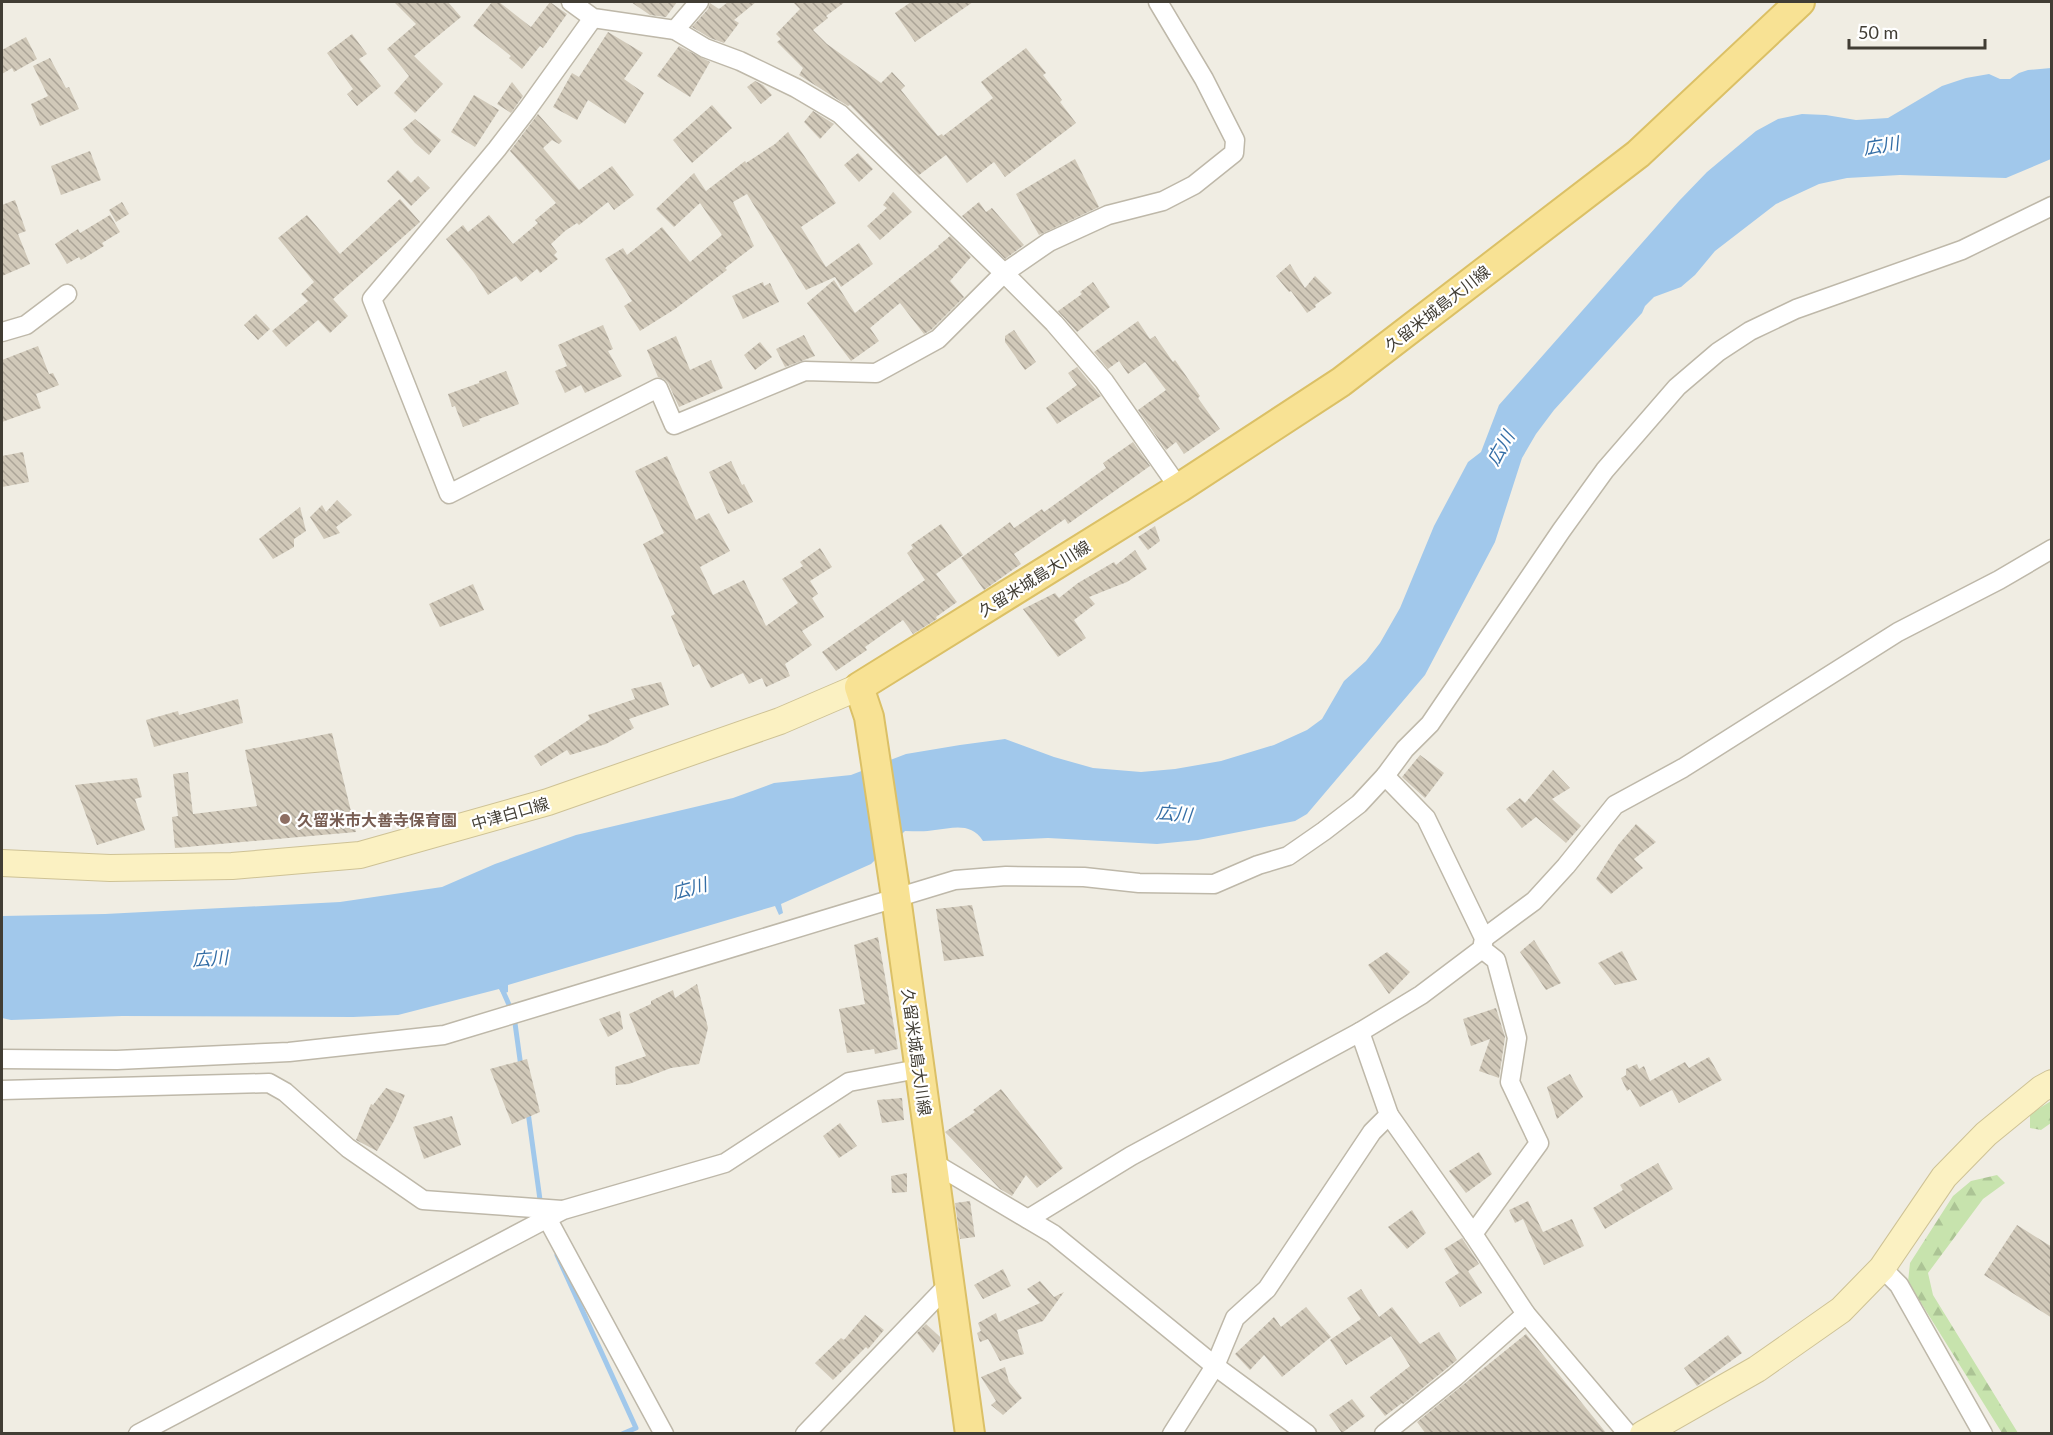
<svg xmlns="http://www.w3.org/2000/svg" width="2053" height="1435" font-family="Lato,'Noto Sans JP',sans-serif">
<style>
.forest{fill:url(#forest-firs)}
.water{fill:#a1c8eb}
.lines{fill:none;stroke-linecap:round;stroke-linejoin:round}
.stream{stroke:#a1c8eb;stroke-width:5}
.building{fill:url(#building-back-hatch)}
.street-casing{stroke:#beb8a9;stroke-width:21}
.secondary-casing{stroke:#cec295;stroke-width:28}
.primary-casing{stroke:#dbc066;stroke-width:32}
.street{stroke:#fff;stroke-width:18}
.secondary{stroke:#fbf1c2;stroke-width:26}
.primary{stroke:#f8e294;stroke-width:28}
.education-dot{fill:#8d6e63;stroke:#fff;stroke-width:2}
.labels{text-anchor:middle;dominant-baseline:central;stroke-width:4.5;stroke-linejoin:round;paint-order:stroke}
.street-label{font-size:16px;fill:#413d34;stroke:#fff}
.education-label{font-size:16px;font-weight:bold;fill:#785e54;stroke:#fff;text-anchor:start}
.water-label{font-size:18px;font-style:italic;fill:#346ea6;stroke:#fff}
</style>
<defs>
<pattern id="forest-firs" width="22" height="20" patternUnits="userSpaceOnUse" patternTransform="scale(1.5)"><rect width="22" height="20" fill="#c7e3ad"/><path d="M5 1l3.5 6h-7zM16 11l3.5 6h-7z" fill="#acc495"/></pattern>
<pattern id="building-back-hatch" width="6" height="6" patternUnits="userSpaceOnUse" patternTransform="scale(1.5)"><rect width="6" height="6" fill="#d1c9b9"/><path d="M-1 5l2 2M0 0l6 6M5-1l2 2" fill="none" stroke="#aba497"/></pattern>
</defs>
<rect width="100%" height="100%" fill="#f0ede3"/>
<!-- forest -->
<g class="forest">
<path d="M2051 1101V1123L2041 1130 2030 1128V1114Z"/>
<path d="M1997 1175 2005 1183 1983 1199 1928 1273 1933 1295 2018 1433H2002L1908 1282 1910 1263 1953 1196 1971 1181Z"/>
</g>
<!-- water -->
<path class="water" d="M2051 68V159L2006 178 1900 175 1847 178 1819 184 1776 204 1715 251 1695 275 1681 287 1654 297 1645 306 1642 313 1554 410 1536 434 1522 458 1495 542 1425 675 1307 814 1295 821 1198 840 1157 844 1048 838 983 841C971 822 953 828 935 830 925 832 915 831 905 831L871 864 781 904 783 913 779 915 775 906 508 985V992L502 994 499 989 398 1015 353 1017 122 1016 11 1020 2 1018V916L105 914 340 902 442 887 495 864 576 835 733 798 774 783 851 775 906 754 960 745 1005 739 1054 757 1093 768 1141 772 1175 769 1221 761 1274 745 1307 730 1322 719 1344 681 1366 661 1380 643 1400 608 1434 526 1468 462 1481 452 1499 405 1679 201 1707 172 1756 131 1778 119 1802 114 1826 115 1856 120 1888 118 1942 86 1966 78 1989 74 2000 79H2010L2019 73 2028 70Z"/>
<g class="lines">
<!-- stream -->
<g class="stream">
<path d="M502 989 514 1016 521 1067"/>
<path d="M528 1112 541 1207"/>
<path d="M557 1255 636 1428 622 1434"/>
</g>
</g>
<!-- building -->
<g class="building">
<path d="M394 2H448L461 17 414 56 443 84 415 113 394 93 409 76 387 49 416 24Z"/>
<path d="M492 2H499L531 27 550 2 567 14 543 48 540 46 522 69 509 58 511 56 473 26Z"/>
<path d="M631 2H677L666 17 650 15Z"/>
<path d="M728 2H756L734 20 739 23 724 43 710 38 692 27 708 9 710 3 719 9Z"/>
<path d="M793 2H845L826 16 828 18 813 30 827 44 881 83 892 72 905 86 901 90 938 136 942 134 943 136 993 98 981 82 1026 48 1046 73 1043 75 1062 100 1060 102 1076 123 1005 177 994 162 967 183 946 155 919 175 850 105 848 106 799 75 803 68 777 42 781 39 776 34 800 9Z"/>
<path d="M911 2H973L915 42 895 13Z"/>
<path d="M608 32 643 53 624 79 644 93 625 124 588 100 577 120 553 107 572 73 579 77Z"/>
<path d="M352 34 367 54 359 59 381 86 357 106 347 94 353 89 327 53Z"/>
<path d="M26 37 37 59 14 72 12 68 2 74V50Z"/>
<path d="M679 46 710 62 690 97 657 76Z"/>
<path d="M50 58 66 88 69 87 79 109 40 126 31 104 48 96 33 66Z"/>
<path d="M755 81 763 85 772 95 761 104 747 87Z"/>
<path d="M512 82 523 96 511 113 497 104Z"/>
<path d="M474 95 499 110 475 147 451 132Z"/>
<path d="M712 105 732 128 692 163 673 140Z"/>
<path d="M813 111 834 124 820 139 804 122Z"/>
<path d="M538 114 562 141 559 144 552 140 543 148 579 190 612 166 634 195 614 210 608 202 579 225 577 223 565 231 551 244 557 252 554 255 558 259 540 273 537 269 521 282 516 276 488 295 474 273 446 239 463 225 468 232 489 215 513 244 538 223 535 220 556 203 510 151Z"/>
<path d="M415 119 441 140 429 155 415 143 403 129Z"/>
<path d="M788 132 836 203 801 227 826 267 859 243 873 264 841 287 835 277 806 290 747 194 733 202 754 246 725 268 727 270 675 309 640 331 624 306 632 301 605 259 623 248 627 255 662 227 690 262 722 235 700 203 674 227 656 209 694 173 706 191 745 161 746 163 775 144Z"/>
<path d="M90 151 101 180 61 195 51 166Z"/>
<path d="M858 153 873 169 859 182 844 165Z"/>
<path d="M1075 159 1099 207 1039 235 1016 194Z"/>
<path d="M398 170 411 183 418 176 430 188 411 206 387 181Z"/>
<path d="M893 192 912 212 880 240 867 226 887 208 883 205Z"/>
<path d="M400 199 420 222 333 299 348 316 330 333 318 320 286 347 272 331 308 301 301 294 314 282 278 238 307 215 340 254Z"/>
<path d="M15 200 26 231 18 234 30 264 2 276V205Z"/>
<path d="M122 202 129 214 116 222 109 210Z"/>
<path d="M979 202 986 212 992 208 1024 245 1005 259 962 216Z"/>
<path d="M110 215 120 232 102 243 104 246 81 260 79 257 67 264 55 244 78 229 80 233Z"/>
<path d="M950 236 971 257 950 281 964 297 931 330 924 334 900 303 870 328 879 341 851 361 807 303 834 280 855 313 939 247 938 246Z"/>
<path d="M1290 264 1305 288 1315 276 1332 293 1315 305 1316 307 1307 313 1291 291 1289 292 1276 276Z"/>
<path d="M763 282 764 286 770 283 779 302 743 319 732 296Z"/>
<path d="M1093 282 1110 307 1077 332 1058 311 1082 294 1080 292Z"/>
<path d="M256 314 270 329 258 340 244 325Z"/>
<path d="M1138 321 1150 339 1155 336 1173 362 1175 360 1200 396 1198 398 1220 429 1184 454 1176 442 1166 450 1138 410 1166 390 1145 362 1128 374 1119 361 1108 369 1094 352Z"/>
<path d="M603 325 613 349 608 351 622 376 585 393 581 385 565 393 555 371 567 366 558 345Z"/>
<path d="M1014 330 1036 362 1025 370 1005 342V336Z"/>
<path d="M804 335 815 356 785 367 776 349Z"/>
<path d="M676 336 690 370 711 360 723 388 679 407 668 383 664 379 658 377 647 350Z"/>
<path d="M760 342 772 357 755 370 744 355Z"/>
<path d="M38 346 49 374 53 373 59 385 36 394 41 408 2 422V360Z"/>
<path d="M1077 367 1101 396 1057 424 1046 408 1077 385 1068 373Z"/>
<path d="M506 371 519 404 479 419 480 421 463 427 455 406 452 407 448 394 479 383V381Z"/>
<path d="M1133 442 1150 466 1068 524 1065 519 1014 554 1021 564 984 590 961 558 1010 522 1014 528 1042 509 1044 512 1106 468 1103 463Z"/>
<path d="M23 452 29 482 2 487V456Z"/>
<path d="M667 456 696 520 709 513 730 551 700 567 713 595 744 580 766 626 798 603 782 579 803 566 800 562 820 548 832 567 810 581 818 594 812 598 824 617 802 631 812 645 785 664 790 676 766 687 762 678 749 684 743 673 711 688 699 664 693 667 671 616 675 614 643 544 664 533 635 471Z"/>
<path d="M731 461 742 485 744 484 753 502 728 514 709 472Z"/>
<path d="M337 500 352 515 336 527 340 533 324 539 310 517 322 505 326 512Z"/>
<path d="M300 507 306 531 294 539V547L273 559 259 539Z"/>
<path d="M941 524 963 555 936 574 957 602 936 617 937 619 913 634 903 620 865 647 867 650 836 671 822 652 925 580 907 553 913 548 911 545Z"/>
<path d="M1155 526 1160 541 1148 550 1138 537Z"/>
<path d="M1135 550 1147 569 1127 582 1089 597 1095 604 1074 620 1086 638 1058 657 1023 609 1055 593 1059 598 1078 583 1114 562 1116 565Z"/>
<path d="M473 584 484 610 440 627 429 604Z"/>
<path d="M661 682 669 705 629 719 634 728 606 744 570 755 567 750 541 766 534 756 590 719 588 715 635 699 631 689Z"/>
<path d="M238 699 243 723 154 747 146 720 178 711 179 715Z"/>
<path d="M332 733 356 832 175 848 172 817 178 816 173 774 188 772 193 814 257 806 245 750Z"/>
<path d="M1420 755 1444 773 1425 798 1402 777Z"/>
<path d="M1553 770 1570 788 1552 799 1581 826 1566 843 1536 817 1522 828 1506 809 1520 798 1525 803Z"/>
<path d="M137 778 142 797 135 799 145 830 97 845 75 785Z"/>
<path d="M1636 824 1656 842 1634 859 1643 868 1611 894 1596 879 1618 845Z"/>
<path d="M972 905 984 956 944 961 936 909Z"/>
<path d="M878 937 898 1049 875 1054 874 1049 847 1053 839 1009 865 1004 854 945Z"/>
<path d="M1534 940 1561 983 1546 990 1520 952Z"/>
<path d="M1622 951 1637 980 1615 985 1598 963Z"/>
<path d="M1387 952 1410 972 1389 994 1368 965Z"/>
<path d="M697 984 708 1028 699 1064 671 1068 629 1084 616 1085 615 1067 646 1056 629 1014 651 1004V1001L673 990 675 998Z"/>
<path d="M1496 1008 1505 1037 1499 1078 1479 1071 1490 1039 1471 1046 1463 1019Z"/>
<path d="M620 1011 623 1029 608 1037 599 1019Z"/>
<path d="M1709 1057 1722 1080 1679 1103 1672 1090 1640 1107 1630 1089 1627 1091 1621 1078 1626 1075V1069L1637 1064 1639 1069 1644 1066 1650 1081 1685 1062 1689 1068Z"/>
<path d="M527 1059 540 1112 512 1124 490 1069Z"/>
<path d="M1570 1074 1583 1097 1557 1119 1547 1087Z"/>
<path d="M386 1088 405 1095 394 1121 377 1151 356 1140 371 1104 373 1105Z"/>
<path d="M1001 1089 1063 1168 1037 1188 1026 1175 1012 1196 1000 1189 945 1132 975 1112 973 1110Z"/>
<path d="M902 1098 904 1120 882 1123 877 1100Z"/>
<path d="M452 1116 461 1145 424 1159 413 1127Z"/>
<path d="M840 1123 857 1146 839 1158 823 1136Z"/>
<path d="M1479 1152 1492 1174 1466 1193 1449 1171Z"/>
<path d="M1658 1163 1673 1189 1605 1229 1593 1208 1623 1190 1620 1185Z"/>
<path d="M907 1173V1192L892 1193 891 1176Z"/>
<path d="M970 1201 975 1237 960 1239 955 1203Z"/>
<path d="M1528 1201 1543 1232 1572 1219 1584 1246 1544 1265 1523 1219 1515 1223 1509 1210Z"/>
<path d="M1412 1210 1426 1233 1407 1249 1388 1227Z"/>
<path d="M2017 1225 2052 1247V1318L1984 1275Z"/>
<path d="M1462 1238 1479 1264 1468 1271 1482 1293 1460 1307 1445 1282 1459 1273 1444 1249Z"/>
<path d="M1003 1269 1011 1286 983 1299 974 1285Z"/>
<path d="M1040 1281 1054 1297 1064 1292 1043 1321 1017 1330 1024 1354 1000 1361 988 1339 980 1342 977 1333 981 1331 978 1323 996 1313 999 1322 1040 1303 1027 1289Z"/>
<path d="M1361 1289 1379 1317 1392 1307 1420 1344 1439 1332 1457 1360 1403 1404 1402 1403 1385 1416 1370 1397 1410 1366 1391 1336 1346 1365 1330 1340 1361 1319 1347 1298Z"/>
<path d="M1306 1307 1331 1337 1282 1377 1264 1355 1250 1370 1235 1354 1274 1317 1281 1327Z"/>
<path d="M865 1315 884 1330 868 1349 866 1347 833 1380 815 1363 841 1338 844 1340Z"/>
<path d="M926 1324 940 1337 941 1341 933 1353 917 1333Z"/>
<path d="M1526 1334 1607 1434H1426L1417 1422Z"/>
<path d="M1728 1335 1742 1353 1697 1386 1684 1368Z"/>
<path d="M1005 1367 1009 1382 1022 1398 1003 1415 991 1405 996 1401 981 1377Z"/>
<path d="M1352 1399 1365 1416 1342 1433 1329 1415Z"/>
</g>
<g class="lines">
<!-- street casing -->
<g class="street-casing">
<g id="street">
<path d="M571 2 593 18 675 30 705 48 740 61 796 88 840 114 1004 273 1054 323 1104 381 1179 488"/>
<path d="M593 18 527 110 497 149 372 299 449 494 658 388 674 425 805 371 876 373 938 339 1004 273 1049 242 1108 215 1163 201 1194 185 1234 153 1235 140 1204 79 1158 2"/>
<path d="M675 30 699 2"/>
<path d="M2 332 26 325 67 294"/>
<path d="M1484 938 1534 901 1566 866 1615 805 1683 768 1898 632 1999 580 2052 549"/>
<path d="M2 1059 117 1060 289 1052 444 1035 955 880 1006 876 1084 877 1139 883 1214 884 1258 865 1288 856 1324 831 1359 804 1385 776 1405 749 1430 724 1561 531 1605 470 1677 387 1718 352 1750 331 1796 309 1962 250 2052 206"/>
<path d="M2 1090 269 1083 285 1092 348 1148 423 1200 562 1210"/>
<path d="M1389 1115 1473 1234 1526 1314 1628 1434"/>
<path d="M932 1162 1053 1234 1215 1366 1307 1434"/>
<path d="M547 1218 664 1434"/>
<path d="M1028 1219 1131 1156 1360 1032"/>
<path d="M1473 1234 1539 1143 1510 1082 1517 1038 1496 960 1482 949"/>
<path d="M1882 1268 1899 1285 1983 1434"/>
<path d="M138 1434 563 1210 725 1163 849 1082 918 1069"/>
<path d="M805 1434 949 1284"/>
<path d="M1172 1434 1215 1366 1235 1318 1267 1289 1372 1132 1389 1115 1360 1032 1421 995 1482 949 1484 938 1426 818 1385 776"/>
<path d="M1384 1434 1455 1377 1526 1314"/>
</g>
</g>
<!-- secondary casing -->
<g class="secondary-casing">
<g id="secondary">
<path d="M2 863 110 868 232 866 360 855 548 802 780 721 859 687"/>
<path d="M1643 1434 1757 1369 1841 1310 1882 1268 1944 1177 1986 1134 2041 1089 2052 1083"/>
</g>
</g>
<!-- primary casing -->
<g class="primary-casing">
<path id="primary" d="M970 1434 895 890 869 717 859 687 1179 488 1341 382 1638 154 1800 2"/>
</g>
<!-- street -->
<use href="#street" class="street"/>
<!-- secondary -->
<use href="#secondary" class="secondary"/>
<!-- primary -->
<use href="#primary" class="primary"/>
</g>
<!-- markers -->
<circle class="education-dot" cx="285" cy="819" r="6"/>
<g class="labels">
<!-- street labels -->
<g class="street-label">
<text transform="translate(1437 308) rotate(-38)">久留米城島大川線</text>
<text transform="translate(1034 578) rotate(-32)">久留米城島大川線</text>
<text transform="translate(510 813) rotate(-16)">中津白口線</text>
<text transform="translate(917 1052) rotate(82)">久留米城島大川線</text>
</g>
<!-- education labels -->
<g class="education-label">
<text x="297" y="819">久留米市大善寺保育園</text>
</g>
<!-- water labels -->
<g class="water-label">
<text transform="translate(1881 145) rotate(-9)">広川</text>
<text transform="translate(1500 448) rotate(-60)">広川</text>
<text transform="translate(1174 813) rotate(5)">広川</text>
<text transform="translate(689 888) rotate(-15)">広川</text>
<text transform="translate(210 958) rotate(-4)">広川</text>
</g>
</g>
<!-- border -->
<rect width="2053" height="1435" fill="none" stroke="#413d34" stroke-width="6"/>
<!-- scale -->
<path d="M1849 39v9h136v-9" fill="none" stroke="#413d34" stroke-width="3"/>
<text x="1858" y="39" font-size="18" fill="#413d34" stroke="#ffffff" stroke-width="4.5" paint-order="stroke">50 m</text>
</svg>
